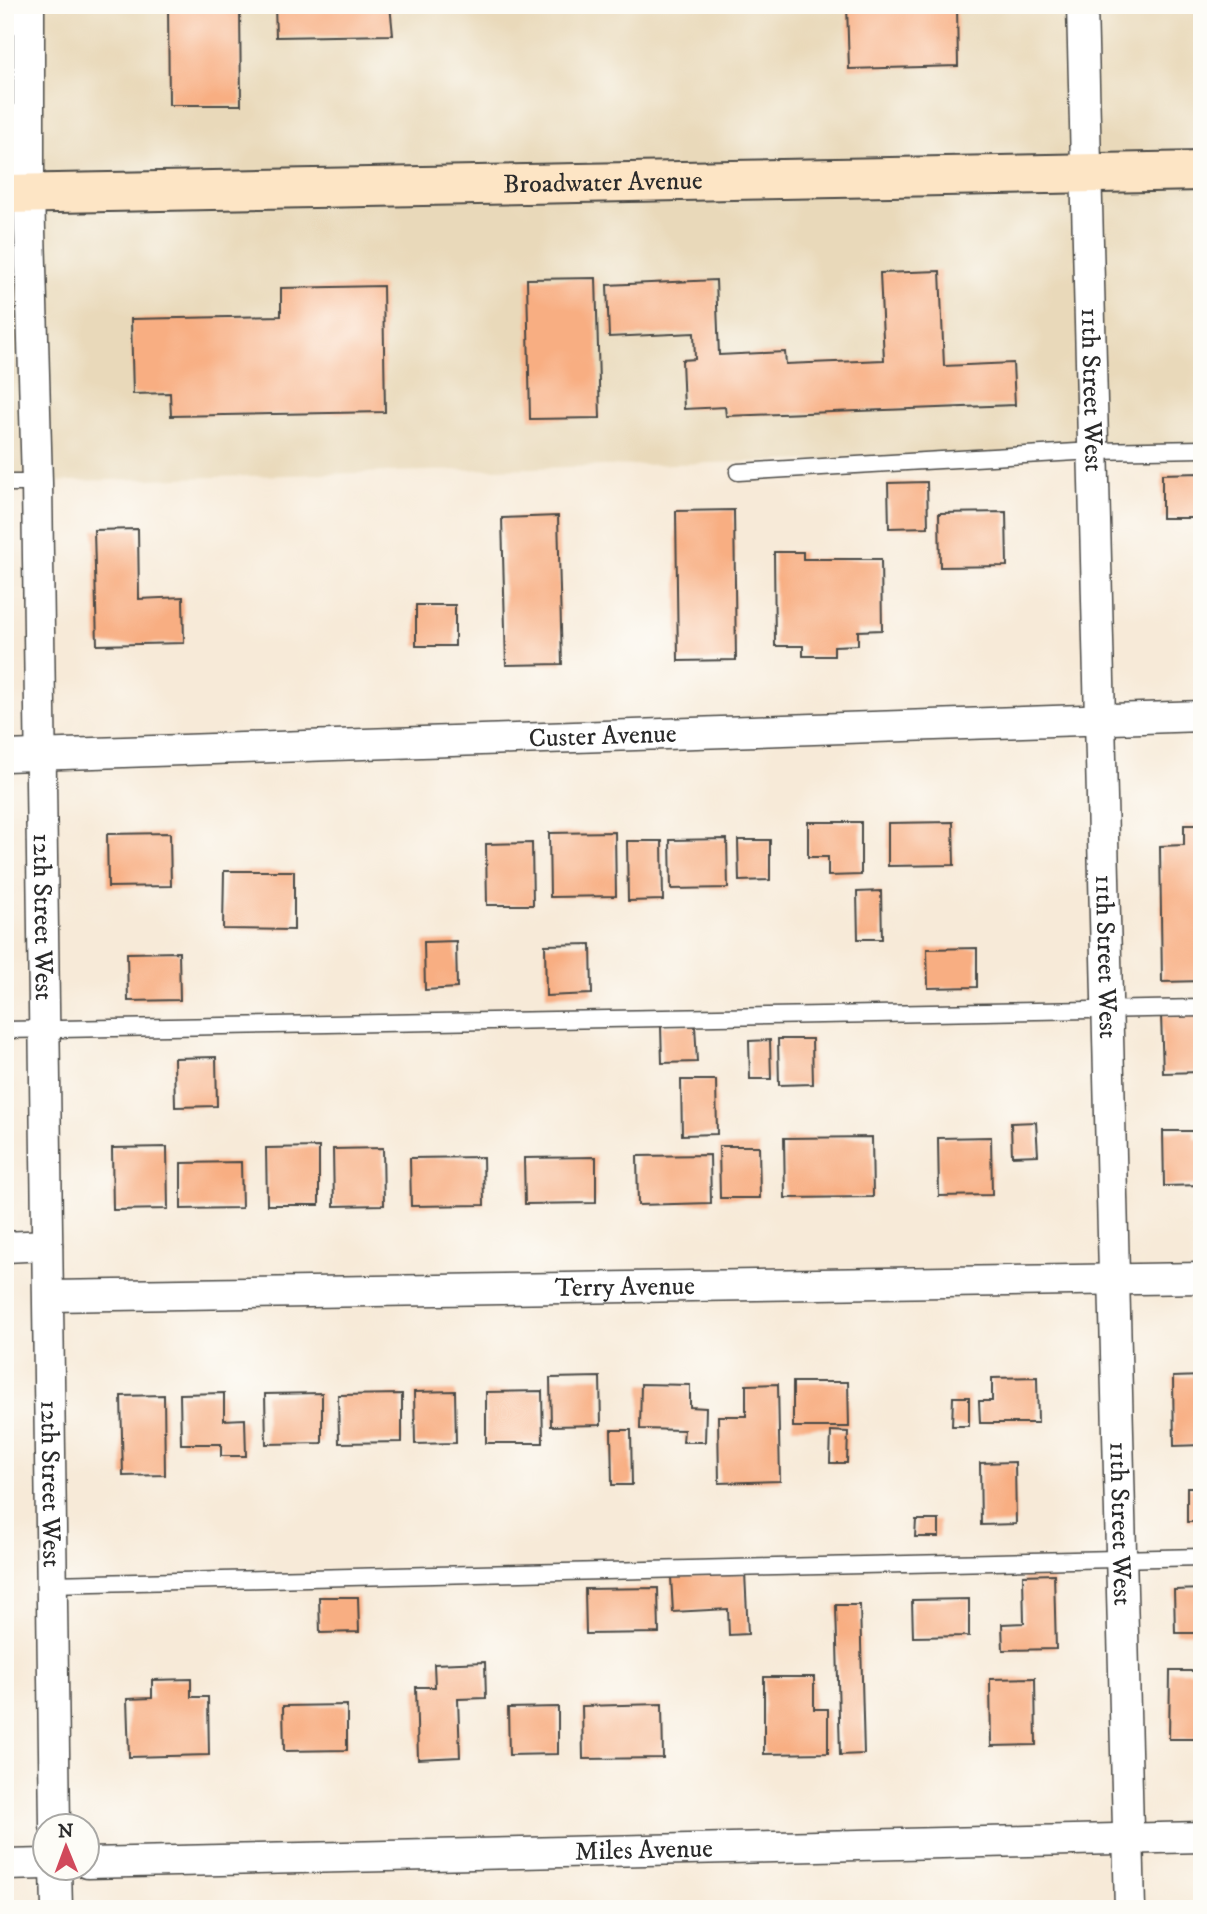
<svg xmlns="http://www.w3.org/2000/svg" width="1207" height="1914" font-family="'IM FELL DW Pica',serif">
<style>
.built{fill:#e9d9ba}
.building{fill:#f8ae82}
.lines{fill:none;stroke-linecap:round;stroke-linejoin:round}
.lane-casing{stroke:#4a4845;stroke-width:19}
.street-casing{stroke:#4a4845;stroke-width:33}
.secondary-casing{stroke:#4a4845;stroke-width:42}
.lane{stroke:#fff;stroke-width:16}
.street{stroke:#fff;stroke-width:30}
.secondary{stroke:#fde5c5;stroke-width:38}
.labels{text-anchor:middle;dominant-baseline:central;stroke-width:5;stroke-linejoin:round;paint-order:stroke}
.street-label{font-size:26px;fill:#2b2b2b;stroke:#fdfcf7}
</style>
<rect width="100%" height="100%" fill="#fdfcf7"/>
<filter id="ink" filterUnits="userSpaceOnUse"><feTurbulence type="fractalNoise" baseFrequency=".0143" numOctaves="2"/><feDisplacementMap in="SourceGraphic" scale="14" xChannelSelector="R" yChannelSelector="G"/><feConvolveMatrix kernelMatrix="1 2 1 2 8 2 1 2 1" color-interpolation-filters="sRGB"/></filter>
<filter id="wash" filterUnits="userSpaceOnUse"><feTurbulence type="fractalNoise" baseFrequency=".00686" numOctaves="4" result="noise"/><feDisplacementMap in="SourceGraphic" scale="28" xChannelSelector="R" yChannelSelector="G"/><feGaussianBlur stdDeviation="1.57" result="paint"/><feColorMatrix in="noise" values="0 0 0 0 0 0 0 0 0 0 0 0 0 0 0 0 0 1.4 0 .05"/><feComposite in="paint" operator="in"/></filter>
<g filter="url(#wash)">
<rect width="100%" height="100%" fill="#f7ead8"/>
<!-- built -->
<path class="built" d="M39 5H1202V449L5 483V194H29Z"/>
<g id="blocks">
<!-- building -->
<g class="building">
<path d="M168 5H240L241 105H169Z"/>
<path d="M275 5H390L393 35 276 37Z"/>
<path d="M847 5H957L958 66 849 69Z"/>
<path d="M940 271 944 366 1013 363 1015 405 726 416 725 407 684 409 682 360 695 359 694 333 609 337 607 285 716 280 719 355 785 352 786 364 884 360 880 273Z"/>
<path d="M596 278 600 418 530 419 527 279Z"/>
<path d="M383 286 385 412 171 416 170 393 133 394 131 319 281 316V288Z"/>
<path d="M1200 473 1201 518H1162V474Z"/>
<path d="M927 482 928 527 889 528 888 483Z"/>
<path d="M734 510 736 660 678 661 676 511Z"/>
<path d="M1006 512 1007 566 940 567 939 513Z"/>
<path d="M558 516 562 664 506 665 502 518Z"/>
<path d="M138 529 139 599 183 597 184 643 97 645 94 530Z"/>
<path d="M774 552H803V559H881L882 630 858 631V645L834 646V656H803V646H775Z"/>
<rect x="416" y="605" width="39" height="41"/>
<path d="M808 822H861V875L828 876V857H808Z"/>
<path d="M953 822 954 865 888 866V823Z"/>
<path d="M1184 825H1202V981L1162 982 1160 846 1184 845Z"/>
<path d="M615 832 616 896 550 897 549 833Z"/>
<path d="M170 833 171 886 108 887 107 834Z"/>
<path d="M727 839 728 888 671 889 670 840Z"/>
<path d="M738 840H770V880L739 881Z"/>
<path d="M627 841H662L663 900 628 901Z"/>
<path d="M532 843 533 905H487L486 844Z"/>
<path d="M224 871H294V930L223 929Z"/>
<path d="M881 891 882 939H858L857 892Z"/>
<path d="M456 941 457 988 425 990 424 942Z"/>
<path d="M591 944 592 994 546 996 545 945Z"/>
<path d="M977 948V987L928 988 927 949Z"/>
<path d="M179 952 180 1000 128 1001 127 953Z"/>
<path d="M1199 1014 1201 1072 1163 1073 1161 1015Z"/>
<path d="M695 1025 697 1062 662 1063 661 1026Z"/>
<path d="M778 1039H812L813 1084 779 1085Z"/>
<path d="M770 1040 771 1079H750L749 1041Z"/>
<path d="M216 1057 217 1106 175 1107 174 1058Z"/>
<path d="M681 1080H716L717 1134 682 1135Z"/>
<path d="M1036 1122 1038 1155 1012 1156 1011 1123Z"/>
<path d="M1163 1131H1194V1139H1202V1185L1164 1186Z"/>
<path d="M872 1137 873 1197 785 1198 784 1138Z"/>
<path d="M991 1137 992 1195 939 1196 938 1138Z"/>
<path d="M719 1146H759L760 1198H720Z"/>
<path d="M167 1147 168 1209 113 1210 112 1148Z"/>
<path d="M319 1147V1205H267L266 1148Z"/>
<path d="M383 1148 384 1205 334 1206 333 1149Z"/>
<path d="M710 1155 711 1203 638 1205 637 1156Z"/>
<path d="M483 1157 484 1205 411 1206 410 1158Z"/>
<path d="M596 1157V1203L525 1204 524 1158Z"/>
<path d="M241 1162 242 1208 181 1209V1163Z"/>
<path d="M1202 1376V1445L1174 1446 1173 1377Z"/>
<path d="M600 1377 601 1425 551 1426 550 1378Z"/>
<path d="M1037 1377 1038 1423H980L979 1401H992V1378Z"/>
<path d="M793 1382H848L849 1427H793Z"/>
<path d="M641 1384 690 1385V1407L706 1408 705 1442H683L684 1430 640 1429Z"/>
<path d="M778 1384 780 1481 719 1483 718 1416H746V1385Z"/>
<path d="M455 1391 456 1443 415 1444 414 1392Z"/>
<path d="M542 1391 543 1443H486V1392Z"/>
<path d="M224 1393V1420L245 1419 246 1456H221V1444H181L180 1394Z"/>
<path d="M322 1393V1443L266 1444 265 1394Z"/>
<path d="M402 1394V1442L339 1443 338 1395Z"/>
<path d="M164 1395 165 1475 123 1476 121 1396Z"/>
<path d="M953 1397H969V1426H952Z"/>
<path d="M611 1430H631L632 1485H612Z"/>
<path d="M831 1431 848 1432 847 1463H830Z"/>
<path d="M1015 1462 1016 1524 981 1525 980 1463Z"/>
<rect x="1187" y="1487" width="15" height="35"/>
<path d="M916 1520H939V1537H915Z"/>
<path d="M745 1573 748 1634 729 1635 728 1609 673 1612 671 1577Z"/>
<path d="M1054 1574 1056 1649 1003 1650 1002 1624 1024 1623 1023 1575Z"/>
<path d="M658 1588 659 1633 586 1634 585 1589Z"/>
<path d="M1202 1589V1633H1175L1174 1590Z"/>
<path d="M319 1597H358L359 1632 320 1633Z"/>
<path d="M969 1599V1636L913 1637 912 1600Z"/>
<path d="M836 1605H860L864 1754 840 1755Z"/>
<path d="M485 1662 486 1698 458 1699 460 1757 418 1759 416 1687H435L434 1664Z"/>
<path d="M1170 1671H1202V1739H1169Z"/>
<path d="M764 1677H814V1709H828V1753L764 1754Z"/>
<path d="M1035 1678 1036 1745 991 1746 990 1679Z"/>
<path d="M191 1679V1697H208L209 1755 129 1757 127 1699 152 1698V1680Z"/>
<path d="M662 1704 663 1758 583 1759 582 1706Z"/>
<path d="M347 1705V1750L284 1751 283 1706Z"/>
<path d="M558 1707V1754L509 1755 508 1708Z"/>
</g>
</g>
</g>
<g filter="url(#ink)">
<use href="#blocks" fill-opacity="0" stroke="#4a4845" stroke-width="2"/>
<g class="lines">
<!-- lane casing -->
<g class="lane-casing">
<g id="lane">
<path d="M738 472 1094 451 1202 449"/>
<path d="M5 483H37"/>
<path d="M5 1030 1202 1008"/>
<path d="M51 1584 1202 1557"/>
</g>
</g>
<!-- street casing -->
<g class="street-casing">
<g id="street">
<path id="s1" d="M29 5V194L37 483 55 1826"/>
<path id="s2" d="M1082 5 1130 1909"/>
<path id="s3" d="M5 756 1202 716"/>
<path d="M5 1247 47 1245"/>
<path id="s4" d="M49 1296 1202 1278"/>
<path id="s5" d="M88 1863 1202 1837"/>
<path d="M5 1865 46 1864"/>
<path d="M56 1868 57 1909"/>
</g>
</g>
<!-- secondary casing -->
<g class="secondary-casing">
<g id="secondary">
<path id="s6" d="M5 194 1202 171"/>
</g>
</g>
<!-- lane -->
<use href="#lane" class="lane"/>
<!-- street -->
<use href="#street" class="street"/>
<!-- secondary -->
<use href="#secondary" class="secondary"/>
</g>
</g>
<g class="labels">
<!-- street labels -->
<g class="street-label">
<text stroke="none"><textPath href="#s6" startOffset="598">Broadwater Avenue</textPath></text>
<text stroke="none"><textPath href="#s2" startOffset="385">11th Street West</textPath></text>
<text stroke="none"><textPath href="#s3" startOffset="598">Custer Avenue</textPath></text>
<text stroke="none"><textPath href="#s1" startOffset="912">12th Street West</textPath></text>
<text stroke="none"><textPath href="#s2" startOffset="952">11th Street West</textPath></text>
<text stroke="none"><textPath href="#s4" startOffset="576">Terry Avenue</textPath></text>
<text stroke="none"><textPath href="#s1" startOffset="1479">12th Street West</textPath></text>
<text stroke="none"><textPath href="#s2" startOffset="1519">11th Street West</textPath></text>
<text stroke="none"><textPath href="#s5" startOffset="556">Miles Avenue</textPath></text>
</g>
</g>
<!-- margin -->
<rect width="1207" height="1914" fill="none" stroke="#fdfcf7" stroke-width="28"/>
<!-- north arrow -->
<g transform="translate(66 1847) rotate(359)"><circle r="33" fill="#fdfcf7" stroke="#a9a8a5" stroke-width="2"/>
<path d="M0-5L12 26L0 18L-12 26Z" fill="#d1495b"/>
<text y="-10" font-size="19" font-weight="bold" text-anchor="middle" fill="#2b2b2b">N</text>
</g>
</svg>
